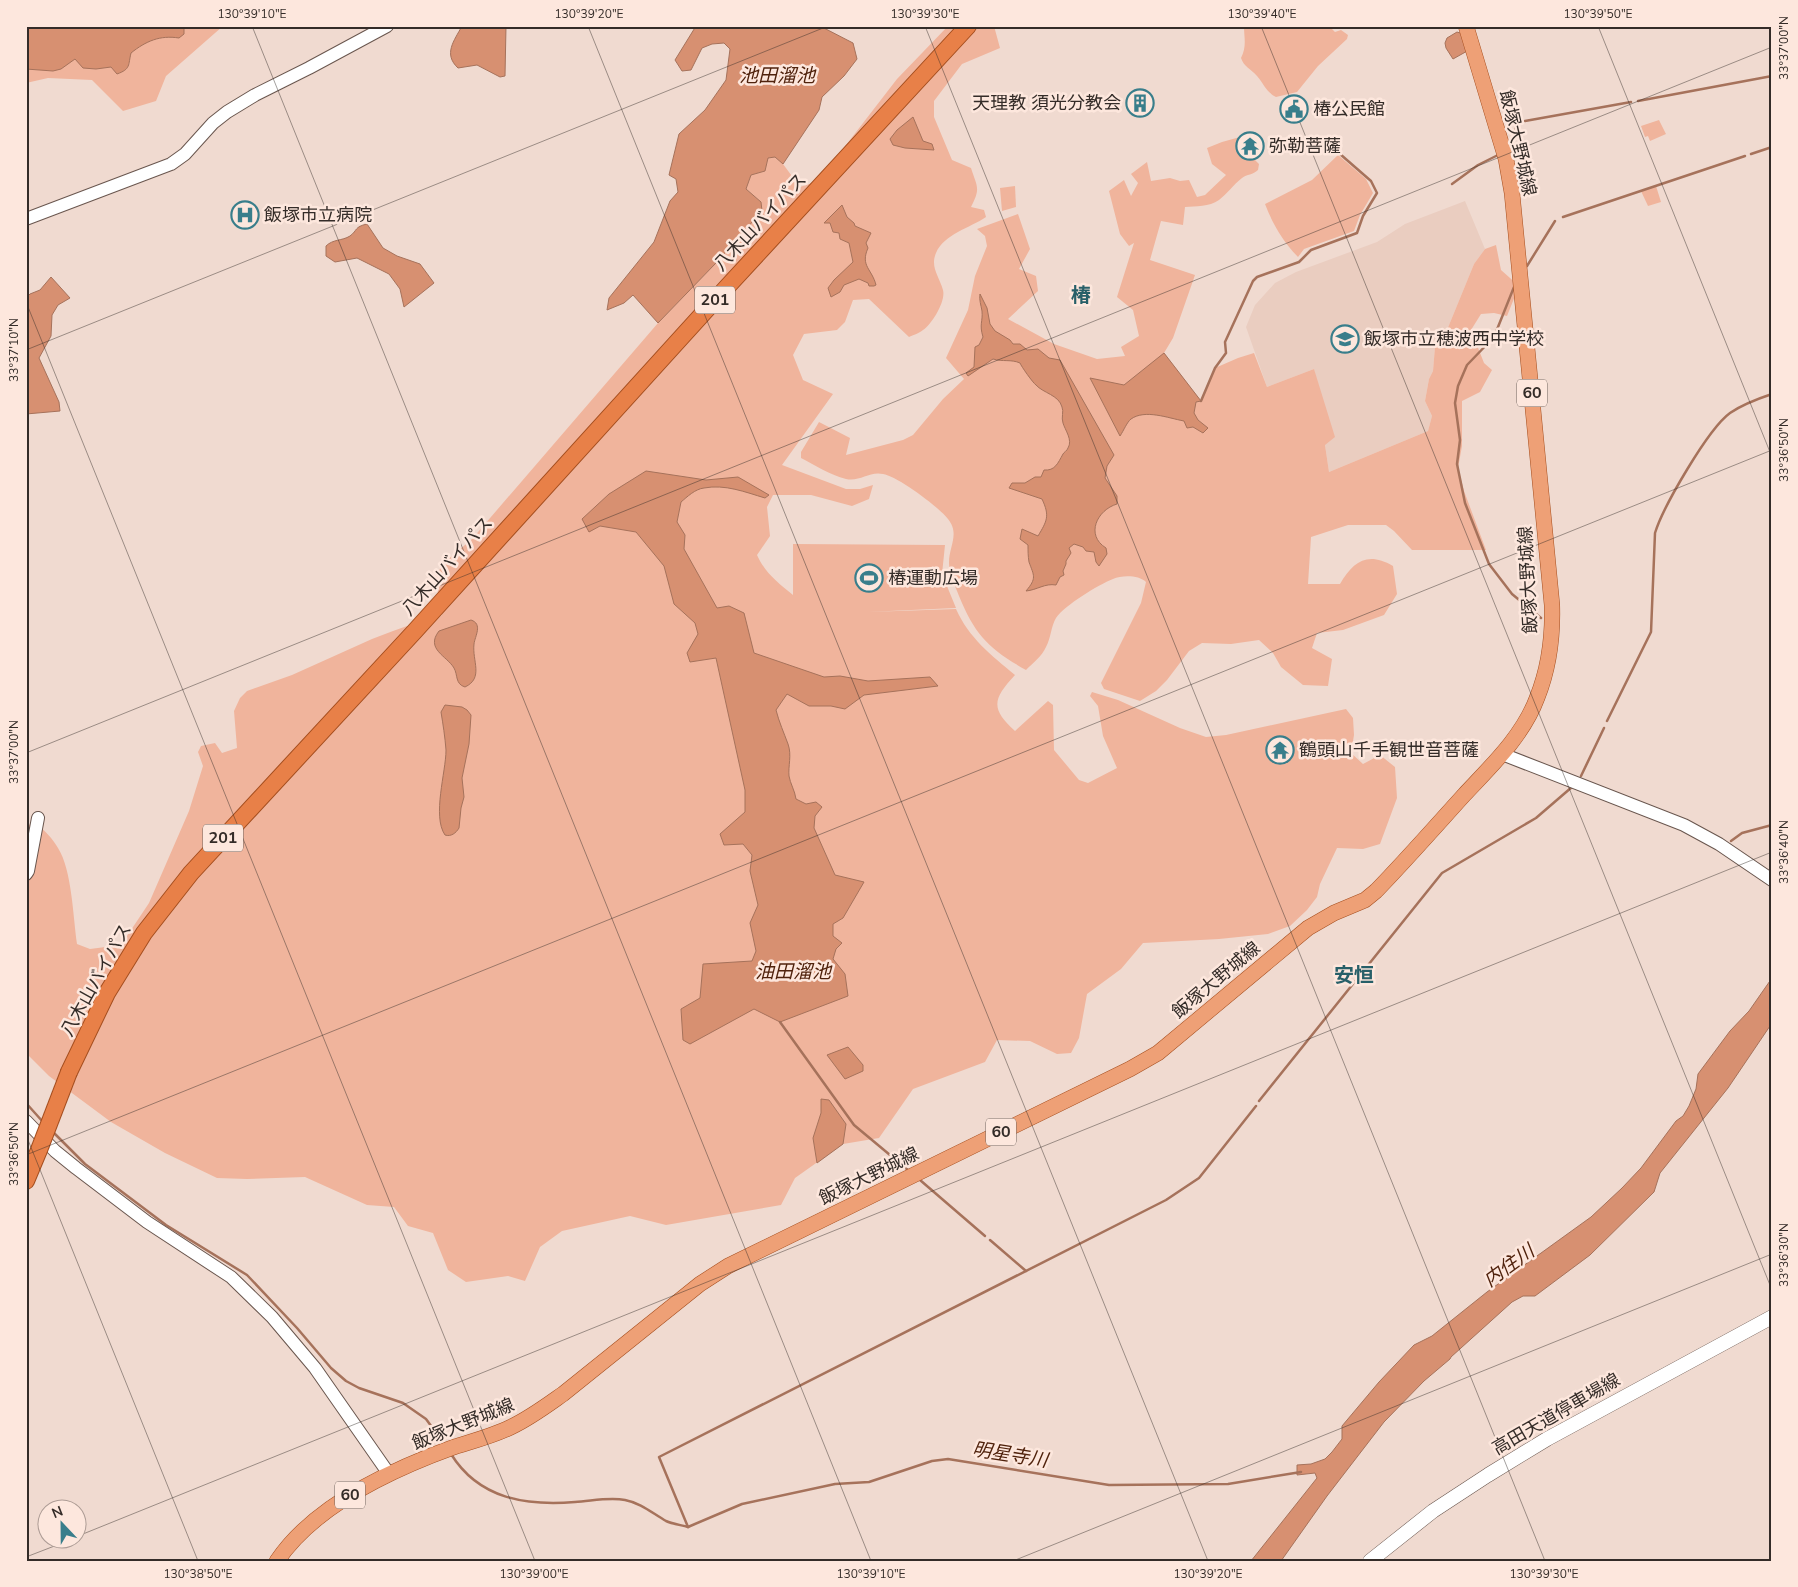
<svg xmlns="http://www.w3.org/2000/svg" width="1798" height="1587" font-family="'Nunito Sans','Noto Sans JP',sans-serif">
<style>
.built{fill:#eacdc0}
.green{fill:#f0b49c}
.water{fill:#d79071;stroke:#a6725b}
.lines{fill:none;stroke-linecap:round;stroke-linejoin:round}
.stream{stroke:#a6725b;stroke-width:2.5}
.tertiary-casing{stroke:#69564e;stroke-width:14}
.secondary-casing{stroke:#69564e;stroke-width:15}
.primary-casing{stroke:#a54e1f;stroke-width:16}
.trunk-casing{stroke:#a54e1f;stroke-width:18}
.tertiary{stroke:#fff;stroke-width:12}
.secondary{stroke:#fff;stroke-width:14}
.primary{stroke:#eea076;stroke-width:15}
.trunk{stroke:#e88048;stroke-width:16}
.trunk-bridge-casing{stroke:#a54e1f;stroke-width:18;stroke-linecap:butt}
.trunk-bridge{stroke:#e88048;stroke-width:16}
.ticks{fill:none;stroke:#342c28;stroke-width:1;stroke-opacity:0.45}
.labels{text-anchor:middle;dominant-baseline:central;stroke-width:5;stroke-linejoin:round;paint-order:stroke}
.shield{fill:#fde7dd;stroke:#70645e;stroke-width:1}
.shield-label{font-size:16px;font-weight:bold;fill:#342c28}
.poi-label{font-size:18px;fill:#342c28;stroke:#fde7dd;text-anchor:start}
.street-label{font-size:18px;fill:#342c28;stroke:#fde7dd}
.water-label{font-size:19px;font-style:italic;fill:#50220c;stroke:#fde7dd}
.quarter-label{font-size:20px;font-weight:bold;fill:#275f68;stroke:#fde7dd}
.neatline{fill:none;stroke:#342c28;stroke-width:2}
.ticks-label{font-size:12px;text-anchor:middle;fill:#342c28}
</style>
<rect width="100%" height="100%" fill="#f0dad0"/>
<!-- built -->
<path class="built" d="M1465 201 1485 249 1474 264 1447 330 1435 347 1433 371 1429 379 1425 401 1432 416 1428 431 1329 472 1314 369 1267 387 1246 327 1255 305 1275 283 1296 272 1377 242 1405 224Z"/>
<!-- green -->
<g class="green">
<path d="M26 26H223L166 76 156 101 123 111 92 80 48 78 26 83Z"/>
<path d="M948 26H994L1000 48 962 64 934 101V117L952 160 971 168C977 187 981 188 971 207L984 210 986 217C970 228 944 234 936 253 930 267 939 276 943 290 946 301 932 324 923 330 920 333 913 335 909 337L869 299 853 300 845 322 837 330 804 334 793 355 803 380 833 394 782 465 846 489H860L873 485 869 499 852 506 811 495H773L767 507 770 536 757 555C765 573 778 583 793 595V544L945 545 942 574 956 608 867 612 956 609C969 638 991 655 1015 675 993 699 990 708 1015 731L1048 701 1053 705 1054 750 1079 780 1088 783 1117 768 1103 736 1098 706 1090 696 1092 692 1118 700 1180 728 1206 737 1226 735 1346 709 1353 718 1354 735 1351 753 1363 764 1380 755 1395 767 1397 798 1380 844 1363 849 1337 848 1320 884 1317 897 1307 910 1290 926 1268 934 1219 939 1143 943 1121 969 1087 994 1079 1038 1071 1053 1057 1054 1030 1041 997 1040 985 1062 913 1089 879 1138 843 1144 795 1178 781 1205 666 1225 630 1216 562 1231 540 1247 525 1281 508 1276 466 1282 448 1270 433 1233 408 1226 394 1207 367 1205 305 1177 247 1179 217 1178 165 1153 111 1122 49 1076 26 1053V825L37 824C45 831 53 839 58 848 72 870 73 917 77 944L90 949 121 945 149 903 189 811 203 766 198 752 201 746 215 743 222 753 237 748 234 711 240 698 247 691 292 675 372 639 393 631 407 626 424 629 442 615 435 576 445 562 472 539 658 323 715 264 761 202 746 189 751 175 765 171 767 158 775 157 783 164 800 187 812 183 829 167 897 79Z"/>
<path d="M1244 26H1329L1335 32 1341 30 1348 35 1347 39 1318 66 1297 92 1276 97C1266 92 1264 84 1257 76 1251 69 1244 67 1241 58 1247 46 1244 38 1244 26Z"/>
<path d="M1659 120 1666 134 1650 141 1648 136 1645 137 1641 126Z"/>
<path d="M1240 137 1254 138 1253 158 1259 164 1258 170C1253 175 1247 174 1242 178 1233 185 1227 194 1219 200 1209 207 1196 206 1185 207L1183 225 1161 221 1150 260 1195 275 1173 338 1164 353 1201 401 1215 368 1238 358 1254 353 1267 387 1314 369 1335 437 1325 445 1329 472 1428 431 1432 416 1425 401 1429 379 1433 371 1435 347 1447 330 1474 264 1485 249 1496 245 1501 270 1519 286 1507 316 1494 313 1481 314 1471 330 1484 363 1492 370 1480 392 1462 401V446L1458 468 1464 491 1486 550H1412L1394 531 1386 525H1348L1311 537 1308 584H1340C1353 562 1367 551 1393 566L1397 594 1384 615 1343 630 1317 633 1312 648 1332 659 1328 686 1303 685 1281 667 1273 653 1259 640 1231 644 1202 643 1189 651 1167 680 1156 691 1140 701 1104 689 1101 683 1141 603 1146 582C1139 575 1122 575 1113 579 1098 585 1065 605 1056 618 1051 626 1051 638 1046 647 1042 656 1033 663 1026 670 989 649 975 635 959 596 955 586 949 573 949 563 949 546 960 534 948 519 939 507 897 476 883 474 869 471 860 482 846 479 830 475 815 465 801 458V452L819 422 850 438 846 455 903 440 913 435 943 399 964 379 946 358 968 310 975 276 987 246 985 236 977 229 1018 214 1030 249 1019 269 1036 276 1038 291 1008 319 1054 344 1097 359 1125 356 1121 347 1139 336 1133 310 1117 297 1134 243 1129 246 1120 234 1109 191 1124 180 1131 196 1138 183 1131 174 1147 162 1151 181 1170 178 1180 181 1189 180 1197 197 1205 195 1226 175 1212 164 1207 148 1222 142Z"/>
<path d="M1338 155 1366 179 1373 193 1360 215 1354 231 1304 249 1298 257C1283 241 1273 225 1265 204L1312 180Z"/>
<path d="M1015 186 1016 207 1002 211 1000 188Z"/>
<path d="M1656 186 1661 202 1648 206 1641 191Z"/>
</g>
<!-- water -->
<g class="water">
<path d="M26 26H184V34L179 38C160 35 146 41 131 53 128 65 131 69 117 74L111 67 96 69 83 68 75 59 61 69 53 71 26 69Z"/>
<path d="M462 26H506L505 76 500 77 477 65 458 68C443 54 454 41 462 26Z"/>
<path d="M696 26H820L853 43 857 59 844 76 822 97 819 110 783 164 775 157 768 158 765 171 751 175 746 189 761 202 762 211 715 264 658 323 633 295 624 303 607 310 609 298 654 242 670 201 678 192 676 179 669 175 679 134 705 110 726 80 730 49 724 43 712 44 702 48 691 70 682 71 675 60Z"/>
<path d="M1457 32 1463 34 1469 50 1453 59 1446 48 1445 43 1447 38Z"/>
<path d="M913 117 923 141 932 144 934 150 905 148 893 145 890 139 897 130Z"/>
<path d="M842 205 847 217 854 223 855 226 871 233 866 243 868 248C860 266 872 269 876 285L874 286H869L868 283 859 279 844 285 840 292 831 297 828 288 834 280 853 262 849 243 840 239 839 233 833 232 830 223H824Z"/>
<path d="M367 224 383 248 397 256 420 264 434 283 404 307 400 289 389 274 357 258 335 262 326 256V246C333 239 342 241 350 236 358 230 354 227 367 224Z"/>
<path d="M51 277 70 298 58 305 52 315 51 336 39 358 59 402 60 411 26 414V298L30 294 40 290Z"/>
<path d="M980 294 987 308 990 324 995 331 1010 340 1013 344H1020L1027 350 1038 349 1049 358 1060 360 1114 455 1107 466 1105 478 1117 496V504C1097 510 1085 535 1106 548L1107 554 1099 566 1096 562 1094 552 1086 551 1083 547 1074 544 1069 548 1071 553 1066 561V564L1063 571 1064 575 1060 577 1056 585C1045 583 1037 590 1026 591 1037 578 1034 576 1029 562 1028 556 1028 551 1028 545L1020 539 1022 529 1038 536C1047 521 1050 516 1042 499L1009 488 1012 483H1025L1035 477H1041L1044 470C1055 471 1058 463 1063 454 1064 452 1067 451 1068 448 1073 440 1065 430 1063 423 1061 418 1064 411 1062 407 1059 395 1043 393 1036 385 1033 383 1021 366 1020 363 1011 359 1003 362 993 359L968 376 966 373 974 367 975 347 979 345 983 337C979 324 983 322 982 311 981 305 979 300 980 294Z"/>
<path d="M1164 353 1201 401 1196 402 1194 413 1198 420 1208 428 1203 433 1193 427 1187 428 1184 421C1168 418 1145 409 1131 419 1127 422 1124 430 1120 436L1090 378 1124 385Z"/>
<path d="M646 471 706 480 738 477 769 495 765 498C745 492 725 484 704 488 695 489 687 497 681 502L677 522 685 535 684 549 717 608 729 606 744 613 754 653 824 677 840 676 868 681 930 677 938 686 864 695 845 709 831 706H809L787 694 776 710C779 722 784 733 788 744 792 755 788 766 789 776 790 783 795 791 796 799L806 804 816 802 822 807 815 816 814 828 835 875 864 882 843 918 833 924V936L842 943 836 949 833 959 845 974 848 996 780 1022 754 1009 690 1044 683 1040 681 1009 700 998 703 964 752 961 756 951 750 923 758 905 750 871 752 855 743 844 724 845 720 834 745 812V790L716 658 690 662 687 653 698 634 695 623 674 604 664 566 636 532 600 526 589 532 582 519 609 494Z"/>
<path d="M471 620C483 624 475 636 474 644 472 661 484 678 465 687 455 684 458 675 454 668 447 656 425 649 439 631Z"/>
<path d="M445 705 462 707 467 710 471 715 469 744 462 778 464 797 461 808 459 828C456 833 451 837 445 835 432 816 446 772 446 750 445 737 443 724 441 712Z"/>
<path d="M1772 978V1023L1728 1088 1660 1173 1654 1192 1590 1255 1535 1296H1523L1512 1302 1451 1357 1450 1359 1424 1381 1384 1422 1327 1496 1281 1561H1251L1317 1478 1315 1473 1297 1475V1465L1311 1464 1325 1459 1332 1452 1342 1439V1426L1379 1382 1414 1345 1432 1336 1487 1292 1591 1217 1622 1188 1641 1168 1676 1121 1683 1116 1689 1106 1696 1089 1698 1074 1730 1031 1749 1011Z"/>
<path d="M848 1047 863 1065V1071L845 1079 827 1055Z"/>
<path d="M821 1099 829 1100 846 1124 843 1144 817 1163 813 1138 821 1113Z"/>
</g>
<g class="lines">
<!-- stream -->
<g class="stream">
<path d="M1638 101 1772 76"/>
<path d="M1525 121 1631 102"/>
<path d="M1511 151 1517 122"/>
<path d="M1751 154 1772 147"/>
<path d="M1452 184 1478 165 1498 155"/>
<path d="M1563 217 1745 156"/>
<path d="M1527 266 1555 221"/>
<path d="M1514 287 1494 337 1467 365 1458 386 1455 403 1460 440 1457 464 1465 503 1489 564 1512 594 1541 618"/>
<path d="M1201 401 1215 368 1226 353 1225 342 1253 281 1257 277 1299 262 1311 250 1357 233 1363 216 1377 193 1371 181 1340 154"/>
<path d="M1607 721 1651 632 1655 533C1663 507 1708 429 1730 413 1743 404 1757 399 1772 394"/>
<path d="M1581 776 1604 728"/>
<path d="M1731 841 1742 833 1772 825"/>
<path d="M780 1022 854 1125 908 1170"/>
<path d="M1259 1101 1442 873 1536 818 1572 787"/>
<path d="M26 1103 43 1122"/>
<path d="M52 1131 85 1164 166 1225 247 1275 297 1328 331 1368 346 1381 359 1388 403 1403 426 1419 445 1445"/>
<path d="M920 1180 985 1236"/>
<path d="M990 1240 1026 1271"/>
<path d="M451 1454C479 1499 526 1506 575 1502 592 1501 609 1497 625 1500 641 1503 652 1513 666 1521 673 1524 681 1525 688 1527"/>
<path d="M688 1527 659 1457 1166 1200 1199 1178 1256 1106"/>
<path d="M688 1527 742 1504 835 1484 869 1482 932 1461 948 1459 1109 1485 1228 1484 1301 1472"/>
</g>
<!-- tertiary casing -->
<g class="tertiary-casing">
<g id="tertiary">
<path d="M26 219 171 164 185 154 213 123 227 112 255 95 309 68 387 26"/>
<path d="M1502 754 1684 825 1719 844 1772 880"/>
<path d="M26 874 28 871 38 818"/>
<path d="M26 1121 55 1151 76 1168 147 1222 231 1277 272 1317 315 1368 389 1474"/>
</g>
</g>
<!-- secondary casing -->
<g class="secondary-casing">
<path id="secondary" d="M1370 1561 1433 1511 1488 1475 1547 1439 1772 1317"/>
</g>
<!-- primary casing -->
<g class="primary-casing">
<path id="primary" d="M277 1561C314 1506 393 1469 454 1447 473 1441 493 1436 511 1427 530 1418 546 1406 563 1394L700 1284 728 1266 1130 1069 1158 1053 1308 928 1334 913 1365 900 1376 891C1406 860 1435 827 1464 795 1491 766 1523 736 1537 698 1549 668 1553 637 1552 605L1512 193 1506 159 1466 26"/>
</g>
<!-- trunk casing -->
<g class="trunk-casing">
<g id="trunk">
<path d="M69 1072 107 993 144 933 191 873 414 632 727 287 968 26"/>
<path d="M26 1181 39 1150"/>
</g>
</g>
<!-- tertiary -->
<use href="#tertiary" class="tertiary"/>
<!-- secondary -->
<use href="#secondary" class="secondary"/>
<!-- primary -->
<use href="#primary" class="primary"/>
<!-- trunk -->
<use href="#trunk" class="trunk"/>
<!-- trunk-bridge casing -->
<g class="trunk-bridge-casing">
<path id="trunk-bridge" d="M39 1150 69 1072"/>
</g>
<!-- trunk-bridge -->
<use href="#trunk-bridge" class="trunk-bridge"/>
</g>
<!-- ticks -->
<path class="ticks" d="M252 26 871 1561M588 26 1208 1561M925 26 1545 1561M1261 26 1772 1290M1598 26 1772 457M26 302 535 1561M26 350 828 26M26 753 1772 47M26 1135 198 1561M26 1155 1772 450M78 1536 1772 852M26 1557 70 1540M1013 1561 1772 1254"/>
<!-- icons -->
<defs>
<g id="building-ring" transform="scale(1.4375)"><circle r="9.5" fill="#fde7dd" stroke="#397e8b" stroke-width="1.5"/><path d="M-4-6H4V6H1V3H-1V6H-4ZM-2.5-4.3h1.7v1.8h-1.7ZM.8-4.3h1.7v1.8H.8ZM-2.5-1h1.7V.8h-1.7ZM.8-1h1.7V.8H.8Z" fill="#397e8b"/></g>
<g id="civic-ring" transform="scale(1.4375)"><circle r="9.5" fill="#fde7dd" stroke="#397e8b" stroke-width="1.5"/><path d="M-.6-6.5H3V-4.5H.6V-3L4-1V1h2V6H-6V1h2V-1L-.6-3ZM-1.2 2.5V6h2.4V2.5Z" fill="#397e8b"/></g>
<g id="temple-ring" transform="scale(1.4375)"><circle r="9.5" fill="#fde7dd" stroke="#397e8b" stroke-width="1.5"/><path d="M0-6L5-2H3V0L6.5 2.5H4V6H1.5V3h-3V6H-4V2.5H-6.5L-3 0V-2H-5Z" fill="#397e8b"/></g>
<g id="hospital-ring" transform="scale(1.4375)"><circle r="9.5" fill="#fde7dd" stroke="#397e8b" stroke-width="1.5"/><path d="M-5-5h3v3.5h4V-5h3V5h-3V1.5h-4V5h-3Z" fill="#397e8b"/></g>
<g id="school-ring" transform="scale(1.4375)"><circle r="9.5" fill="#fde7dd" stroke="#397e8b" stroke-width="1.5"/><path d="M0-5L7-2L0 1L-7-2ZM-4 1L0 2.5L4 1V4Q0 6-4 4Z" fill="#397e8b"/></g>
<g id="stadium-ring" transform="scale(1.4375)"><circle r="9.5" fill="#fde7dd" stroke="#397e8b" stroke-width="1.5"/><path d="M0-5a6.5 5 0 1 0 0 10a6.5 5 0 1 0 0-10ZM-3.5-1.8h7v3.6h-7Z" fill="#397e8b"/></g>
</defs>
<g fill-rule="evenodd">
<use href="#building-ring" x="1140" y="103"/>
<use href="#civic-ring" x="1294" y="109"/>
<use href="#temple-ring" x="1250" y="146"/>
<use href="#hospital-ring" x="245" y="215"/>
<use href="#school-ring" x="1345" y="339"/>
<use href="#stadium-ring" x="869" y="578"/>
<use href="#temple-ring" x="1280" y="750"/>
</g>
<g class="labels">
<!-- shield labels -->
<g class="shield">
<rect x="695" y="286.5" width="40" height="27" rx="4"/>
<rect x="1517" y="379.5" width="30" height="27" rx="4"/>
<rect x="203" y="824.5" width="40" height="27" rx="4"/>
<rect x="986" y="1118.5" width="30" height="27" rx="4"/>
<rect x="335" y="1481.5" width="30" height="27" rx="4"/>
</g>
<g class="shield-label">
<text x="715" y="300">201</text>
<text x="1532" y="393">60</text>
<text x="223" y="838">201</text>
<text x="1001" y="1132">60</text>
<text x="350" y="1495">60</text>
</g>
<!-- poi labels -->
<g class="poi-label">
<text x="1121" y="103" text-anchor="end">天理教 須光分教会</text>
<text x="1313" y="109">椿公民館</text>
<text x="1269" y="146">弥勒菩薩</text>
<text x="264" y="215">飯塚市立病院</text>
<text x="1364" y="339">飯塚市立穂波西中学校</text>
<text x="888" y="578">椿運動広場</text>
<text x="1299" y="750">鶴頭山千手観世音菩薩</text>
</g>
<!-- street labels -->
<g class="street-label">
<text transform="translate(1518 143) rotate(77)">飯塚大野城線</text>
<text transform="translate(760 222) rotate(-47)">八木山バイパス</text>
<text transform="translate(447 566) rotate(-48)">八木山バイパス</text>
<text transform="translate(1528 580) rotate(-93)">飯塚大野城線</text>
<text transform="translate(96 980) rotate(-61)">八木山バイパス</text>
<text transform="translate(1216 980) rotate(-40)">飯塚大野城線</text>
<text transform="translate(869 1176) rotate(-26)">飯塚大野城線</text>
<text transform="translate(1556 1414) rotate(-30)">高田天道停車場線</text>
<text transform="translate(463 1424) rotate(-22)">飯塚大野城線</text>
</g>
<!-- water labels -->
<g class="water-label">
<text x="777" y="76">池田溜池</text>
<text x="793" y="972">油田溜池</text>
<text transform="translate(1509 1266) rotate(-36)">内住川</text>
<text transform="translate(1010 1455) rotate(9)">明星寺川</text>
</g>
<!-- quarter labels -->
<g class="quarter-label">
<text x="1081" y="295">椿</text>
<text x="1354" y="975">安恒</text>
</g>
</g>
<!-- border -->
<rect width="1798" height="1587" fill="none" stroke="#fde7dd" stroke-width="55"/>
<!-- north arrow -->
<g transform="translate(62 1524) rotate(338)"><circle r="24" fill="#fde7dd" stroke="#ad9c95"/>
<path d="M0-4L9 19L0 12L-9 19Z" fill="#397e8b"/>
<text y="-8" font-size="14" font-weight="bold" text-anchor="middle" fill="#342c28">N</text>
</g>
<rect x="28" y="28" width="1742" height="1532" class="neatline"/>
<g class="ticks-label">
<text x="252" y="18">130°39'10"E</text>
<text x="589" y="18">130°39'20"E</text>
<text x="925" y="18">130°39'30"E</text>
<text x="1262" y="18">130°39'40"E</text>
<text x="1598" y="18">130°39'50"E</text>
<text transform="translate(1784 48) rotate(-90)" y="4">33°37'00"N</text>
<text transform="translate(14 350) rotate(-90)" y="4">33°37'10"N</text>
<text transform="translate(1784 450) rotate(-90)" y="4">33°36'50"N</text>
<text transform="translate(14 752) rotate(-90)" y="4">33°37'00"N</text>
<text transform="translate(1784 852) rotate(-90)" y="4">33°36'40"N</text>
<text transform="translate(14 1154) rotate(-90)" y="4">33°36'50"N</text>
<text transform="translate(1784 1255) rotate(-90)" y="4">33°36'30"N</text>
<text x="198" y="1578">130°38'50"E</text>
<text x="534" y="1578">130°39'00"E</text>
<text x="871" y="1578">130°39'10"E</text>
<text x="1208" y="1578">130°39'20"E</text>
<text x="1544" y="1578">130°39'30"E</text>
</g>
</svg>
